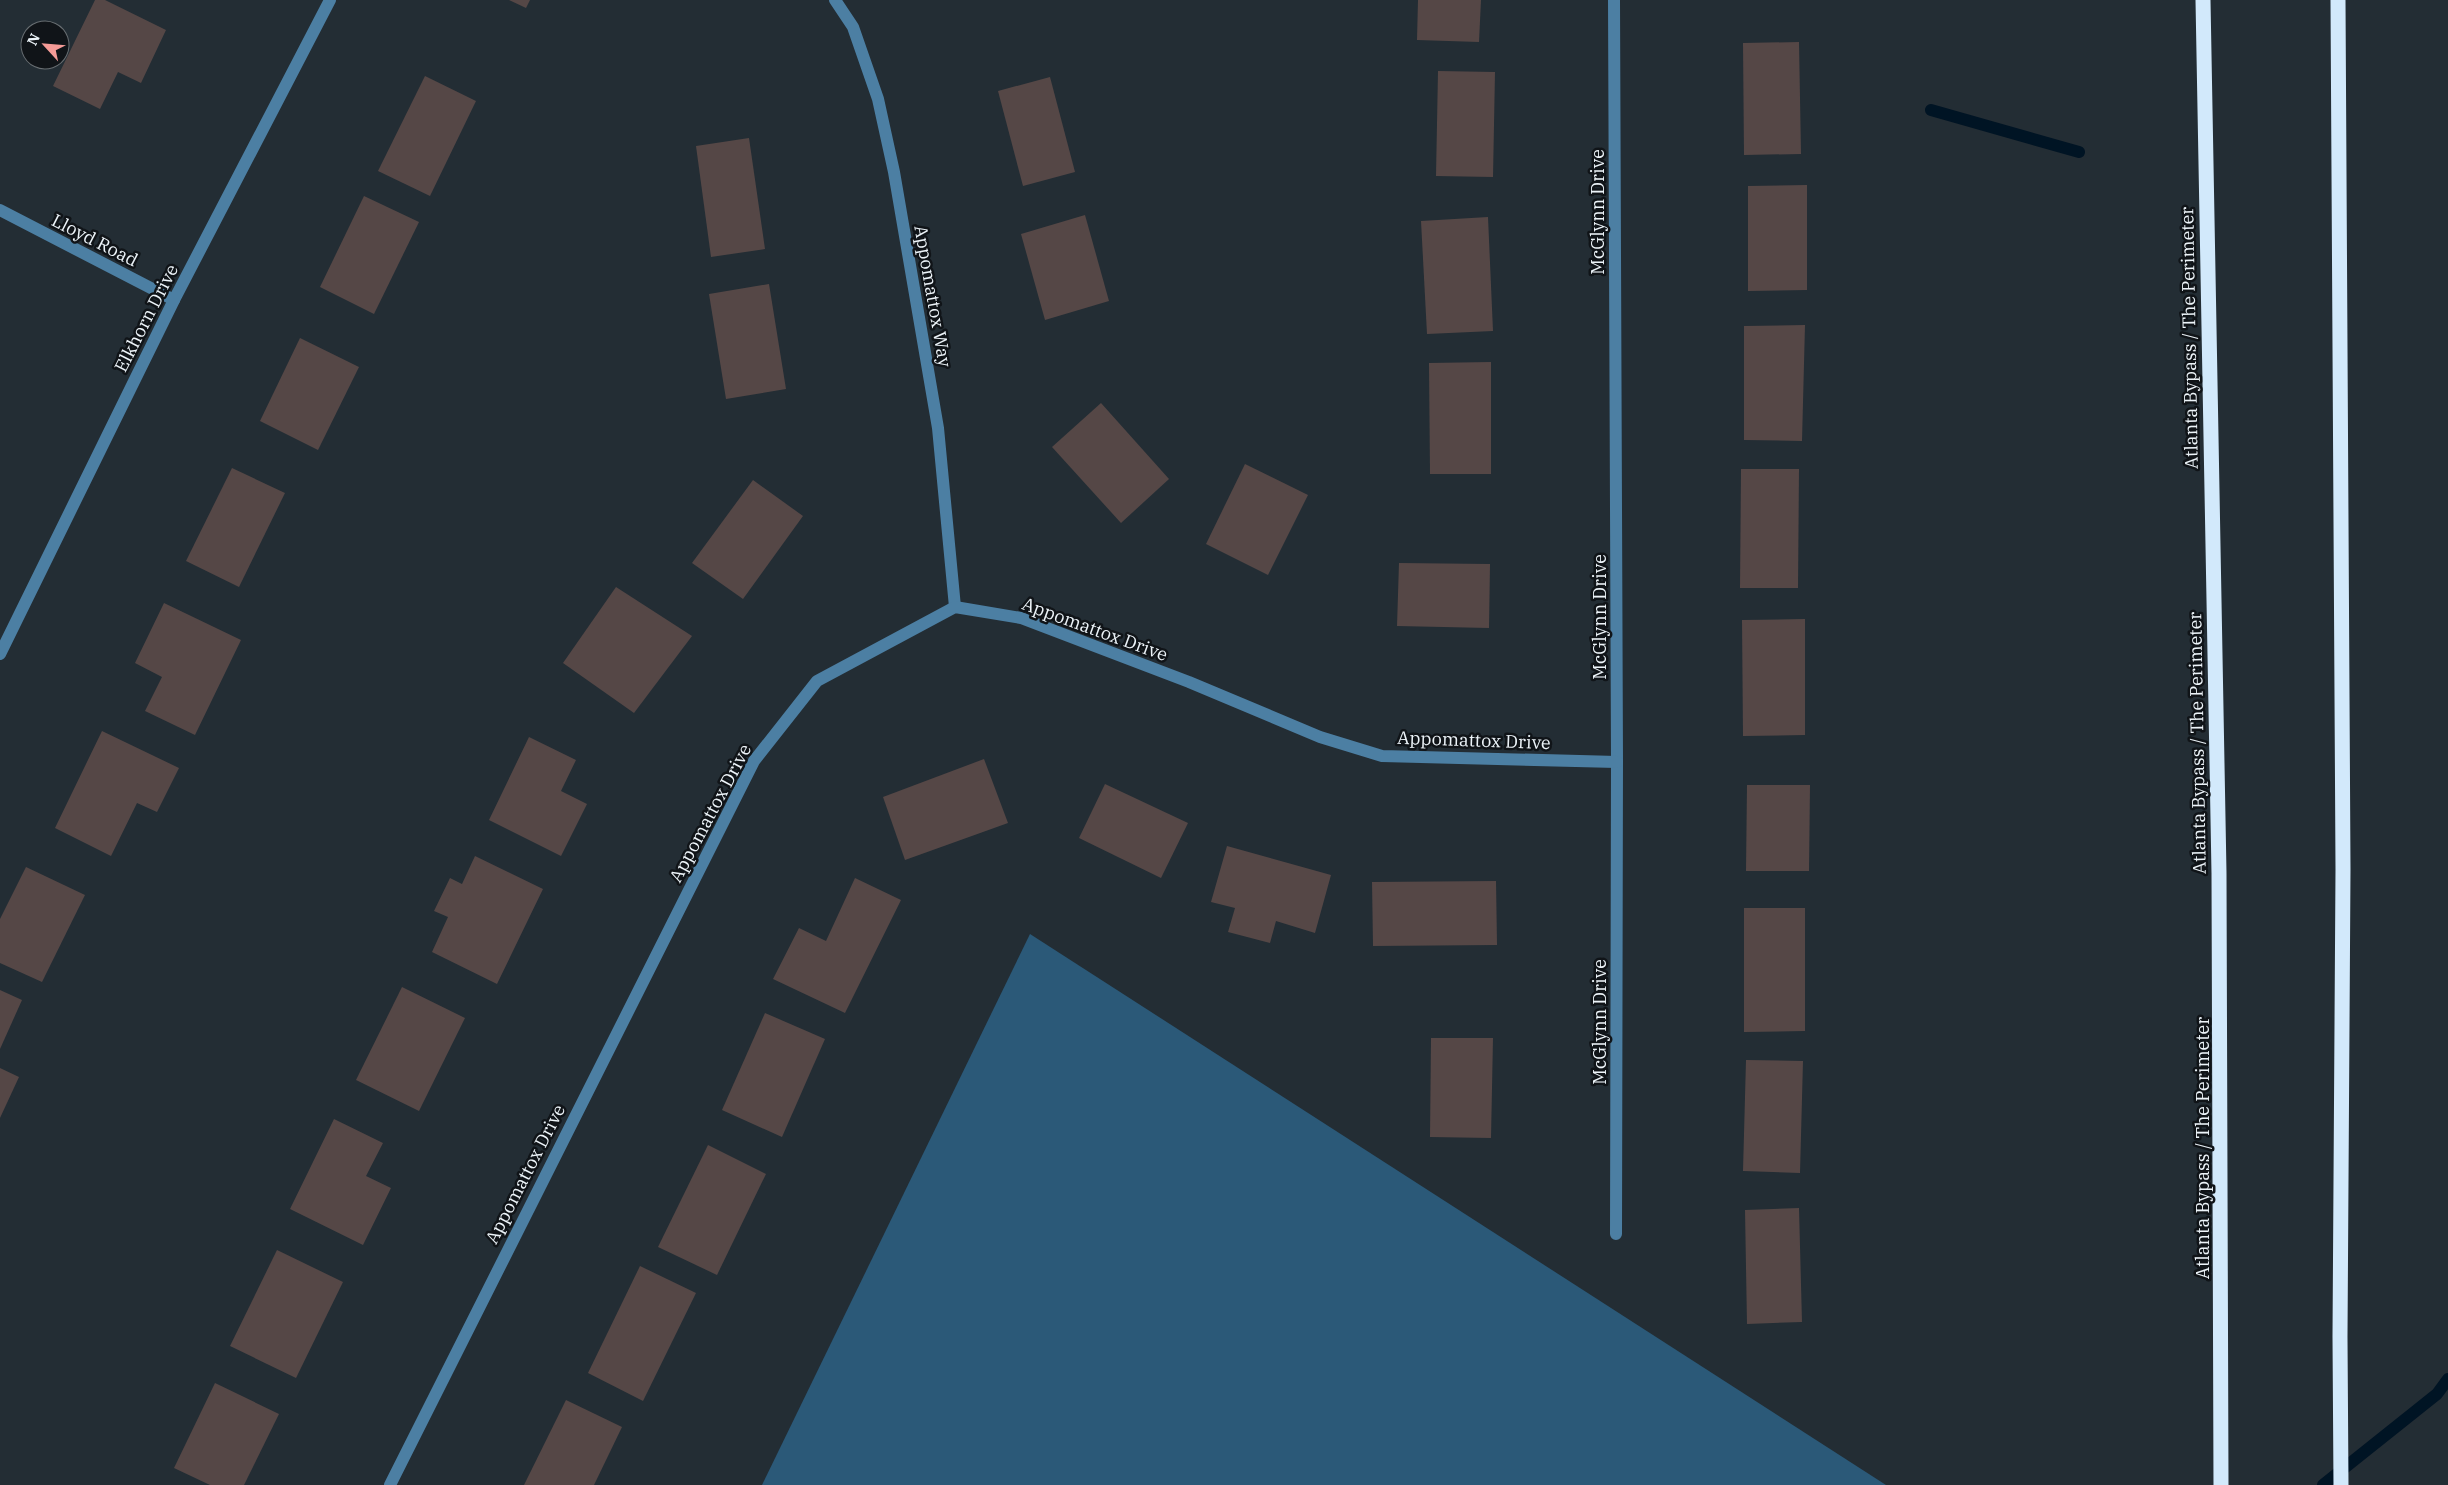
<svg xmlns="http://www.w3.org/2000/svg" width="2448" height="1485" font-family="'IBM Plex Serif',serif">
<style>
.green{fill:#2b5978}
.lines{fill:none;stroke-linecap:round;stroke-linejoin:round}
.stream{stroke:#001424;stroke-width:12}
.building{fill:#554746}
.minor{stroke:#4c7fa3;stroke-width:12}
.highway{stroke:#d2e9fb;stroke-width:15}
.labels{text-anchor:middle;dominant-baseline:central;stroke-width:5;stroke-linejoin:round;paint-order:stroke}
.street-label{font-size:18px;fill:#edf4f9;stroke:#101418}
</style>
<rect width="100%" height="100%" fill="#232d34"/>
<!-- green -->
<path class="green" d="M1030 934 1886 1485H762Z"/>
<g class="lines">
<!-- stream -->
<g class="stream">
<path d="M1931 110 2079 152"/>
<path d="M2323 1485 2437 1394 2448 1379"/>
</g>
</g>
<!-- building -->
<g class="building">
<path d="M95 0H105L166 30 141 83 118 72 100 109 53 86Z"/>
<path d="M509 0H530L526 8Z"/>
<path d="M1418 0H1481L1479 42 1417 40Z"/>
<path d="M1799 42 1801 154 1744 155 1743 43Z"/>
<path d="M1438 71 1495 72 1493 177 1436 176Z"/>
<path d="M425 76 476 101 430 196 378 171Z"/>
<path d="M1050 77 1075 172 1023 186 998 91Z"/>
<path d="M749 138 765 249 711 257 696 146Z"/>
<path d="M1807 185V290L1748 291V186Z"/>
<path d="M364 196 419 222 374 314 320 287Z"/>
<path d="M1085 215 1109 301 1045 320 1021 234Z"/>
<path d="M1488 217 1493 331 1427 334 1421 221Z"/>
<path d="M769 284 786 389 726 399 709 294Z"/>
<path d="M1805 325 1802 441 1744 440V326Z"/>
<path d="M300 338 359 367 318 450 260 421Z"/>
<path d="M1491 362V474H1430L1429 363Z"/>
<path d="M1101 403 1169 479 1121 523 1052 447Z"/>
<path d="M1245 464 1308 495 1268 575 1206 544Z"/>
<path d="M232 468 285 493 239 587 186 561Z"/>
<path d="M1741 469H1799L1798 588H1740Z"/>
<path d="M753 480 803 516 743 599 692 563Z"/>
<path d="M1399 563 1490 564 1489 628 1397 626Z"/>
<path d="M616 587 692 636 634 713 563 663Z"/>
<path d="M164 603 241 640 195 735 145 711 162 677 135 663Z"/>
<path d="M1805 619V735L1743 736 1742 620Z"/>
<path d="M102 731 179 768 157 812 137 803 111 856 55 828Z"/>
<path d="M529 737 576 760 561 791 587 804 561 856 489 820Z"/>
<path d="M984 759 1008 823 905 860 883 797Z"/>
<path d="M1105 784 1188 823 1161 878 1079 838Z"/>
<path d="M1747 785H1810L1809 871H1746Z"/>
<path d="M1227 846 1331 875 1315 933 1276 921 1270 943 1228 932 1235 908 1211 902Z"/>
<path d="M475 856 543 889 497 984 432 952 448 917 434 911 450 878 462 884Z"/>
<path d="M26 867 85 895 42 982 0 963V919Z"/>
<path d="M855 878 901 900 845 1013 773 979 799 928 826 941Z"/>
<path d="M1496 881 1497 945 1373 946 1372 882Z"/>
<path d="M1744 908H1805V1031L1744 1032Z"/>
<path d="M402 987 465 1018 419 1111 356 1080Z"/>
<path d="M0 990 22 1000 0 1049Z"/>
<path d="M765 1013 825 1039 782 1137 722 1110Z"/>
<path d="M1431 1038H1493L1491 1138 1430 1137Z"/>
<path d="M1746 1060 1803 1061 1800 1173 1743 1171Z"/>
<path d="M0 1068 19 1077 0 1118Z"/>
<path d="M334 1119 383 1143 366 1176 391 1188 363 1245 290 1209Z"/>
<path d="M708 1145 766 1174 717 1275 658 1247Z"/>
<path d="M1799 1208 1802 1322 1747 1324 1745 1210Z"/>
<path d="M277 1250 343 1282 296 1378 230 1346Z"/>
<path d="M640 1266 696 1293 643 1401 588 1373Z"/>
<path d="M215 1383 279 1414 244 1485H210L174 1468Z"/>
<path d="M566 1400 622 1427 594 1485H524Z"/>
</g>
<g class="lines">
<!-- minor -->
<g class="minor">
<path d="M835 0 853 27 878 99 894 172 938 428 955 607"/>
<path d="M1614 0 1617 762 1616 1234"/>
<path d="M0 210 174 300"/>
<path d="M0 654 174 300 330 0"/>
<path d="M390 1485 754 761 817 681 955 607 1021 618 1189 682 1320 737 1382 756 1617 762"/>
</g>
<!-- highway -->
<g class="highway">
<path d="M2203 0 2219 873 2221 1485"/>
<path d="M2338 0 2343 869 2340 1337 2341 1485"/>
</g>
</g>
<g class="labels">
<!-- street labels -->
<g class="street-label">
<text transform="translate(1597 212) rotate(-90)">McGlynn Drive</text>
<text transform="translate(95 240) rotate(27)">Lloyd Road</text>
<text transform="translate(933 296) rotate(80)">Appomattox Way</text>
<text transform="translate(146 318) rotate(-63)">Elkhorn Drive</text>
<text transform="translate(2189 338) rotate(-91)">Atlanta Bypass / The Perimeter</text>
<text transform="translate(1599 617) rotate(-90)">McGlynn Drive</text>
<text transform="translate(1095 629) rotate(20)">Appomattox Drive</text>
<text transform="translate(1474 740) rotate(2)">Appomattox Drive</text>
<text transform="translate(2197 743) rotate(-91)">Atlanta Bypass / The Perimeter</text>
<text transform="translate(710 813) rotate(-62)">Appomattox Drive</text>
<text transform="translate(1599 1022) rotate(-90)">McGlynn Drive</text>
<text transform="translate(2202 1148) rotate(-90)">Atlanta Bypass / The Perimeter</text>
<text transform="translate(525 1174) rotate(-63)">Appomattox Drive</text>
</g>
</g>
<!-- north arrow -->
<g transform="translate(45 45) rotate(296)"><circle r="24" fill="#101418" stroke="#686e72"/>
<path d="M0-4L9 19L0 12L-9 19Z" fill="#f59b97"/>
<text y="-8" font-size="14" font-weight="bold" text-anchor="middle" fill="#edf4f9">N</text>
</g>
</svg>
